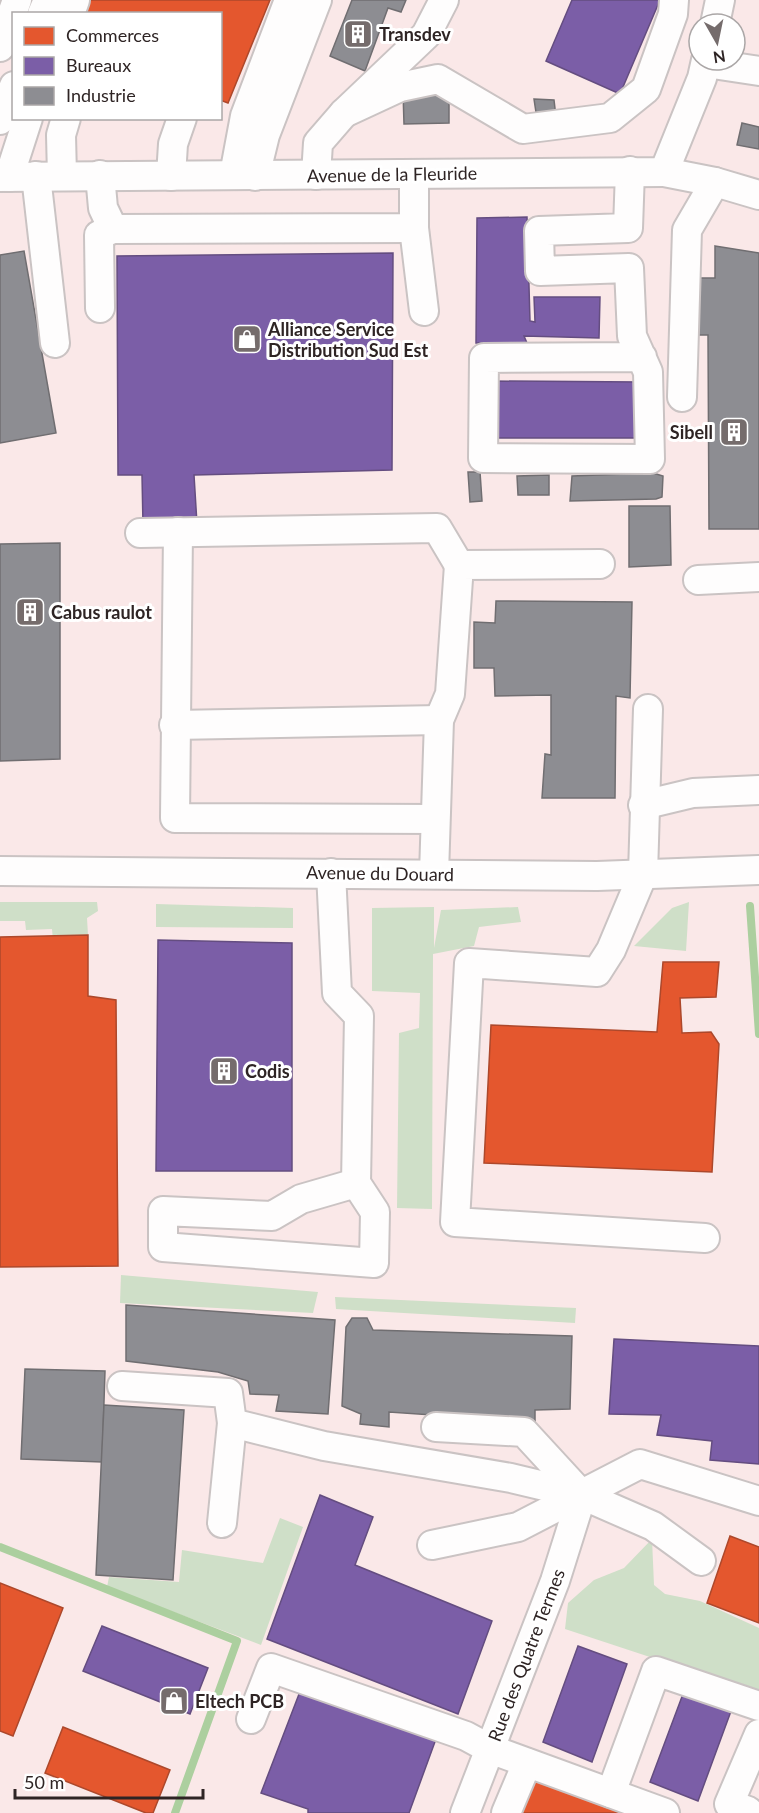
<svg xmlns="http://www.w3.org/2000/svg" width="759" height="1813" font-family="Lato,sans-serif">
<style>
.built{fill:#fae8e8;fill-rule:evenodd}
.green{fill:#cfdfc8}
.shops{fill:#e4572e;stroke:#ad482b;stroke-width:1.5}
.offices{fill:#7b5ea7;stroke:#644d80;stroke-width:1.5}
.industry{fill:#8d8d92;stroke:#706e71;stroke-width:1.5}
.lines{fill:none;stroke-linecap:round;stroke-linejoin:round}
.stream{stroke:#accf9f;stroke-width:8}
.minor-casing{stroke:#cac3c3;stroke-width:32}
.minor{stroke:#fefdfd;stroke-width:28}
.labels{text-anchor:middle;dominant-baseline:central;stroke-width:6;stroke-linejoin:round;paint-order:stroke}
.poi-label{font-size:18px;font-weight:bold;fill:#2e2424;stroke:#fff;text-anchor:start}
.street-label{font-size:18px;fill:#2e2424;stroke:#fff}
</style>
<rect width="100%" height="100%" fill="#f8f3f3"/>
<!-- built -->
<path class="built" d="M0 0H759V1813H0ZM14 14H220V118H14ZM699 24H735V60H699Z"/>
<!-- green -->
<g class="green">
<path d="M0 902H97L98 911 87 918 88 935 53 941 52 929 26 930 25 921H0Z"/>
<path d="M689 902 686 951 634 946 672 908Z"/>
<path d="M156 904 293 908V928L156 927Z"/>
<path d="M434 907V948L441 910 518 907 521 922 479 927 474 946 433 954 432 1209 397 1208 399 1033 419 1028 420 993 372 991V908Z"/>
<path d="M121 1275 318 1292 313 1313 120 1303Z"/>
<path d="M335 1297 576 1308 575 1323 336 1309Z"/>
<path d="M280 1518 303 1527 261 1645 107 1587 109 1577 179 1582 182 1550 263 1563Z"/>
<path d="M652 1539 654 1585 665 1594 700 1601 759 1628V1693L565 1629 568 1603 594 1580 624 1568Z"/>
</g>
<!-- shops -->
<g class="shops">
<path d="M86 0H270L228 103 220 100V14H81Z"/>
<path d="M88 935V996L116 1000 118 1266 0 1267V937Z"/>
<path d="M663 962H719L716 997 680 998 682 1033 711 1032 719 1044 712 1172 484 1163 491 1025 657 1032Z"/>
<path d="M730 1536 759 1547V1623L707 1603Z"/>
<path d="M0 1583 63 1608 13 1736 0 1731Z"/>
<path d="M63 1727 170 1770 153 1813H146L45 1773Z"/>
<path d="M530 1776 623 1813H516Z"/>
</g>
<!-- offices -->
<g class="offices">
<path d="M572 0H660L620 94 546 61Z"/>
<path d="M527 217 530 321 535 322 534 297H600L599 338 524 336 527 343H476L477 218Z"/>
<path d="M393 253 392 470 194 475 197 524 143 525 142 475H118L117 256Z"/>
<path d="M490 381 640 382 639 438H490Z"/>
<path d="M158 940 292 943V1171H156Z"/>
<path d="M614 1339 759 1346V1464L710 1460 712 1441 657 1435 661 1415 609 1414Z"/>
<path d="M320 1495 373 1517 355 1565 492 1621 458 1714 267 1639Z"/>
<path d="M102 1626 208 1668 190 1714 83 1671Z"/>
<path d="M578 1646 627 1664 592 1762 543 1742Z"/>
<path d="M686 1686 734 1703 698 1801 650 1782Z"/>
<path d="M301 1689 436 1739 409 1813H308V1809L261 1793Z"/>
</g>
<!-- industry -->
<g class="industry">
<path d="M352 0H406L401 12 388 8 365 71 330 56Z"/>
<path d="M403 91H449V123L404 124Z"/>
<path d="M534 99 554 100 556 117 537 119Z"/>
<path d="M742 123 759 127V149L737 145Z"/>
<path d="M715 246 759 253V529H709L708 335H695V278H715Z"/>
<path d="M24 251 56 433 0 443V255Z"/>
<path d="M468 472H480L482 501 470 502Z"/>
<path d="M653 473 663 476 662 497 656 499 570 501 572 476Z"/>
<path d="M549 475V495H518L517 476Z"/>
<path d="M629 506H670L671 565 629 567Z"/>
<path d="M60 543V759L0 761V544Z"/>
<path d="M496 601 632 602 630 698 616 696 615 798H542L545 754 551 755V695L495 696 494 668H474V622L495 623Z"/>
<path d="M126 1305 335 1320 328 1414 276 1411 279 1395 250 1394 248 1381 218 1372 126 1361Z"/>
<path d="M352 1318H367L373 1330 572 1336 570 1409 535 1410V1422L389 1412V1427L360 1424 361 1414 342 1406 346 1327Z"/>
<path d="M25 1369 105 1371 102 1462 21 1459Z"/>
<path d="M104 1405 184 1410 173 1580 96 1575Z"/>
</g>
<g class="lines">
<!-- stream -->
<g class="stream">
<path d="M750 906 759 1034"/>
<path d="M0 1547 237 1641 175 1813"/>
</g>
<!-- minor casing -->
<g class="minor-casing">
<g id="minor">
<path d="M42 14 48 0"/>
<path d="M70 14 75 0"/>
<path d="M715 24 720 0"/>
<path d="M0 47 17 0"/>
<path d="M706 63 759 71"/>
<path d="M344 113 400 87 438 79 523 129 610 118 646 89 673 14 674 0"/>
<path d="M0 120 14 86"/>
<path d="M630 171 628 228 539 231 540 271 629 268 632 336 648 372 650 459 483 458 484 358 642 357"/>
<path d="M664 172 715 182 759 195"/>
<path d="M100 175 103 208 113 229 414 228V174"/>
<path d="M234 175 245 116 289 0"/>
<path d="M316 175 318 143 344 113 426 35 444 0"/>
<path d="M36 176 55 343"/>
<path d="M62 176 61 135 66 118"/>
<path d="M171 176 173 144 182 118"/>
<path d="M255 176 265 135 317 0"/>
<path d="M0 177 664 172 702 78 706 60"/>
<path d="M9 177 28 118"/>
<path d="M414 228 424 311"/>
<path d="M100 308 99 235 113 229"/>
<path d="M682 397 687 230 715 182"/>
<path d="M178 532 175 818 435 819"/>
<path d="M140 533 437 528 459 565"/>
<path d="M698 580 759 577"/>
<path d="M648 709 643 874 611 950 597 972 469 963 455 1222 705 1238"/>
<path d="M174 725 439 720"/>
<path d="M643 805 693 793 759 790"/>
<path d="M0 871 597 876 759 870"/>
<path d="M331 873 337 993 359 1016 356 1183 301 1199 272 1216 163 1211V1247L374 1263 375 1212 356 1183"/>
<path d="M434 874 439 720 450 694 459 565 600 564"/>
<path d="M122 1386 228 1393 232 1423 324 1446 511 1478 582 1495 653 1526 701 1561"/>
<path d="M436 1427 524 1432 582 1495"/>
<path d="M222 1523 232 1423"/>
<path d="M432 1545 518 1527 640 1464 759 1501"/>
<path d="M251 1719 271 1668 466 1736 490 1749 665 1813"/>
<path d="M611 1793 656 1671 759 1706"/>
<path d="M465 1813 555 1581 582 1495"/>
<path d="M506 1813 527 1763"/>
<path d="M747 1813 748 1811 729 1804 759 1734"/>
</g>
</g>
<!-- minor -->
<use href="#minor" class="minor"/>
</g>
<!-- icons -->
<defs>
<g id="building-square" transform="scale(1.5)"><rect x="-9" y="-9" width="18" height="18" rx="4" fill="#756c6c" stroke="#fff"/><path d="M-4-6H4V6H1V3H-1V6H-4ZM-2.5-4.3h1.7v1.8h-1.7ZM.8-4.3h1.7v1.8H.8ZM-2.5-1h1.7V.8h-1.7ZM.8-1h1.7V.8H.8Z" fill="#fff"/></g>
<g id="shop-square" transform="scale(1.5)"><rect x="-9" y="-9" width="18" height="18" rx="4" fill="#756c6c" stroke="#fff"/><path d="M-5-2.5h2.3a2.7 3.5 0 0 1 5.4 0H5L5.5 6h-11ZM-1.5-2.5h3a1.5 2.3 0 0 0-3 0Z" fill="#fff"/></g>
</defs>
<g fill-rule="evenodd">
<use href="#building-square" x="358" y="34"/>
<use href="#shop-square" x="247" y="339"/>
<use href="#building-square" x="734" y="432"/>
<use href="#building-square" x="30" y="612"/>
<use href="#building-square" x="224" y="1071"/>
<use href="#shop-square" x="174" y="1701"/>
</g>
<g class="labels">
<!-- poi labels -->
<g class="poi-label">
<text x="379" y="34">Transdev</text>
<text x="268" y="329">Alliance Service<tspan x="268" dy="21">Distribution Sud Est</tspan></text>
<text x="713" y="432" text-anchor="end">Sibell</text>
<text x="51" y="612">Cabus raulot</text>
<text x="245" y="1071">Codis</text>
<text x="195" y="1701">Eltech PCB</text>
</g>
<!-- street labels -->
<g class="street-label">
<text transform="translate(392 174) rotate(-1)">Avenue de la Fleuride</text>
<text transform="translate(380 873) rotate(1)">Avenue du Douard</text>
<text transform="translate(526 1655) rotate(-69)">Rue des Quatre Termes</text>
</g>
</g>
<!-- legend -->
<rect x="12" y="12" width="210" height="108" fill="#ffffff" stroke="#aba7a7" stroke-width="1.5"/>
<rect x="24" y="27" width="30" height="18" fill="#e4572e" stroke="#aba7a7" stroke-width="1.5"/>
<text x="66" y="42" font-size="18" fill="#2e2424">Commerces</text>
<rect x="24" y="57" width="30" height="18" fill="#7b5ea7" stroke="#aba7a7" stroke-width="1.5"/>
<text x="66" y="72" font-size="18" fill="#2e2424">Bureaux</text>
<rect x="24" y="87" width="30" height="18" fill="#8d8d92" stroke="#aba7a7" stroke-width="1.5"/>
<text x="66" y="102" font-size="18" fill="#2e2424">Industrie</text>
<!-- north arrow -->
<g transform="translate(717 42) rotate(171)"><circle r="28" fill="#ffffff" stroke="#aba7a7" stroke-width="1.5"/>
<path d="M0-4.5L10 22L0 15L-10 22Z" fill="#756c6c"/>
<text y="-9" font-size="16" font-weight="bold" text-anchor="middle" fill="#2e2424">N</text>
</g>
<!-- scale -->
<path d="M15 1789v9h188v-9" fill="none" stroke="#2e2424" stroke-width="3"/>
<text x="24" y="1789" font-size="18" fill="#2e2424" stroke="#ffffff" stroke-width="4.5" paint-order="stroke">50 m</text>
</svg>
